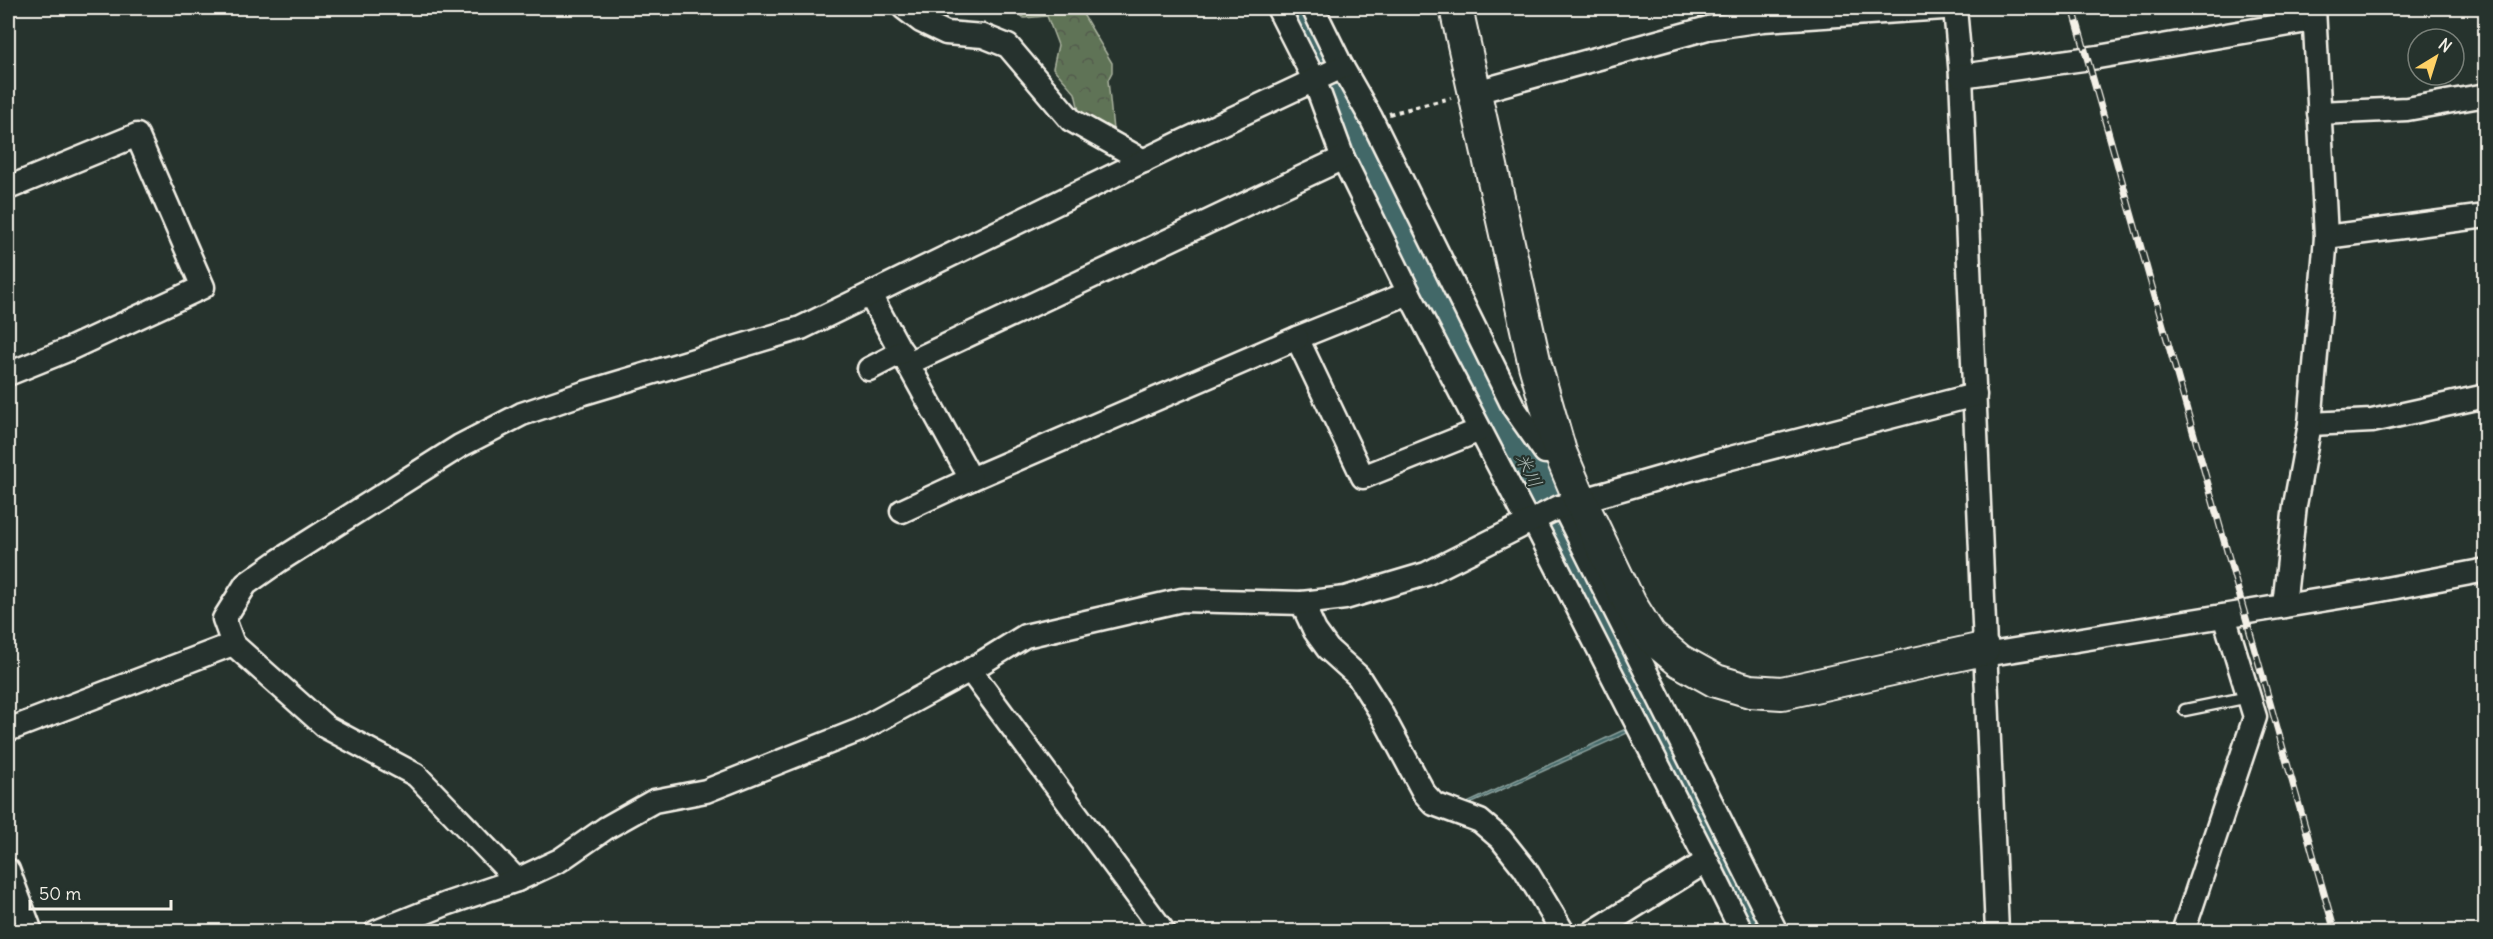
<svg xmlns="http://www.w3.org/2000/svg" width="2493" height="939" font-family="Delius,'Klee One',sans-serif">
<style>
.forest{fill:url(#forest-crowns);stroke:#aab29f;stroke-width:1.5}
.water{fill:url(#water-rules);stroke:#8a9f9b;stroke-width:1.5}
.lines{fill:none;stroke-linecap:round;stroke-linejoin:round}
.river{stroke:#436868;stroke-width:34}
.lane-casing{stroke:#f4f1e8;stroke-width:15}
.street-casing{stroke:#f4f1e8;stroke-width:27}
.secondary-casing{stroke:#f4f1e8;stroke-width:36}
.path{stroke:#f4f1e8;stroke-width:4;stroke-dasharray:4.5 4.5;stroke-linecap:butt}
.lane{stroke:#26332d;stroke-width:10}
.street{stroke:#26332d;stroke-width:22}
.secondary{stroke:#26332d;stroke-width:32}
.rail-casing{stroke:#f4f1e8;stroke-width:7}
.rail{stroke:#26332d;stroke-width:4.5;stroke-dasharray:14;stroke-linecap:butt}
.labels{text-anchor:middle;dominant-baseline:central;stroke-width:4.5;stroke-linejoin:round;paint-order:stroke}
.water-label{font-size:18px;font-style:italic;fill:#adbab5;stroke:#26332d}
</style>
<defs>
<pattern id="forest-crowns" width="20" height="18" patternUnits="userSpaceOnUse" patternTransform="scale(1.5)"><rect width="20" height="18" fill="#5f7356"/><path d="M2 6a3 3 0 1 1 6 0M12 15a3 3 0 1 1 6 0" fill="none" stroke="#535b4d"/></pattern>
<pattern id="water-rules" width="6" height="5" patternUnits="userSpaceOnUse" patternTransform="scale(1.5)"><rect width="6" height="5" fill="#436868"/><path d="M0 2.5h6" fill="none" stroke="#5f7e7e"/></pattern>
</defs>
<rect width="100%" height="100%" fill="#26332d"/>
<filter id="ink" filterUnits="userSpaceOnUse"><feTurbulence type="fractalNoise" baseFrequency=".0167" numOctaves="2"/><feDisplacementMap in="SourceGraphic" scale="12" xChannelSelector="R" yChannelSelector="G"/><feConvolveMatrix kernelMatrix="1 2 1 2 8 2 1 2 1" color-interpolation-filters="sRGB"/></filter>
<g filter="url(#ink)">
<!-- forest -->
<path class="forest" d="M1013 8H1081V11L1112 63V72L1108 80 1113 130 1080 115 1075 93 1053 68 1058 45 1047 16 1024 18Z"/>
<!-- water -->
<path class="water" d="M1632 726 1634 730 1468 805 1467 803Z"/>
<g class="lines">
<!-- river -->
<path class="river" d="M1300 8C1410 248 1536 481 1656 716 1692 787 1722 861 1759 932"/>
<!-- lane casing -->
<g class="lane-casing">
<path id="lane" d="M2185 710 2249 697"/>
</g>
<!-- street casing -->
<g class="street-casing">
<g id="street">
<path d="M904 8 921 21 946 33 983 36 1008 46 1071 120 1144 161"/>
<path d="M1278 8 1314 79 1343 158 1409 293 1528 522"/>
<path d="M1313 8 1342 67 1371 118 1514 408 1545 452H1560"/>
<path d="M1955 8 1961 76 1997 932"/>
<path d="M1961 76 2098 57 2313 20"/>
<path d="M1476 92 1708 28 1763 20 1944 8"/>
<path d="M2319 113 2407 109 2486 95"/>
<path d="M8 188 137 135 203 287 65 351 8 374"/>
<path d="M2326 237 2486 216"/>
<path d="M1409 293 1297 338 1363 477 1480 430"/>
<path d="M870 295 971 479 1297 338"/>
<path d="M909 363 1343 158"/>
<path d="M869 369 902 352"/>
<path d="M2310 424 2372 421 2486 396"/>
<path d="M1563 506 1776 932"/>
<path d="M902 511 971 479"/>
<path d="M1533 520 1707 861"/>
<path d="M1302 603 1315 631 1328 649 1358 676 1380 711 1424 793 1434 804 1480 821 1501 839 1525 869 1563 932"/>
<path d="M2284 606 2295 505 2310 424 2326 237 2314 8"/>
<path d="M233 644 326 727 416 775 517 880"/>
<path d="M1984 655 2370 592 2486 570"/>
<path d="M970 670 1164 932"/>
<path d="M8 730 233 644 224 619 246 584 280 560 460 446 522 414 584 393 801 328 1180 143 1342 67"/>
<path d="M8 870 31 932"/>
<path d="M376 932 446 904 517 880 560 860 606 828 654 801 706 791 860 730 970 670 1025 636 1182 600 1302 603 1345 598 1426 574 1559 507 1719 461 1975 395"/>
<path d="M1593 932 1707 861 1742 932"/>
<path d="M2183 932 2255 717 2224 616"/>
</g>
</g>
<!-- secondary casing -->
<g class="secondary-casing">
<path id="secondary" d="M1456 8 1535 365 1560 452 1581 502 1630 604 1650 636 1680 661 1716 681 1750 691 1782 693 1983 649"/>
</g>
<!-- path -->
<path class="path" d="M1389 114 1451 98"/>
<!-- lane -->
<use href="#lane" class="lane"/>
<!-- street -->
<use href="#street" class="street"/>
<!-- secondary -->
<use href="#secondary" class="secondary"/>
<!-- rail casing -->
<g class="rail-casing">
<path id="rail" d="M2073 8 2335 932"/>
</g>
<!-- rail -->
<use href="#rail" class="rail"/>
</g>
</g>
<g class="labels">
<!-- water labels -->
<g class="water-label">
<text transform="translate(1529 470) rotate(63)">米川</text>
</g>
</g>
<!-- margin -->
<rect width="2493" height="939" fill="none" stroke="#26332d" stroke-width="30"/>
<rect x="15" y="15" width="2463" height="909" fill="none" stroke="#f4f1e8" stroke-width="2" filter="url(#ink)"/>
<!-- north arrow -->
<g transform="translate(2436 57) rotate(38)"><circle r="28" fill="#26332d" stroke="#787f78" stroke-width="1.5"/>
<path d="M0-4.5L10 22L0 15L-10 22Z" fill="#ffd166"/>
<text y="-9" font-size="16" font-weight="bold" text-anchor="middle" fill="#f4f1e8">N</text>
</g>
<!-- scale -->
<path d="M30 900v9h141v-9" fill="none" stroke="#f4f1e8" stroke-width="3"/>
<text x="39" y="900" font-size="18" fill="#f4f1e8" stroke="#26332d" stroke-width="4.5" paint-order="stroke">50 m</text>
</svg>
